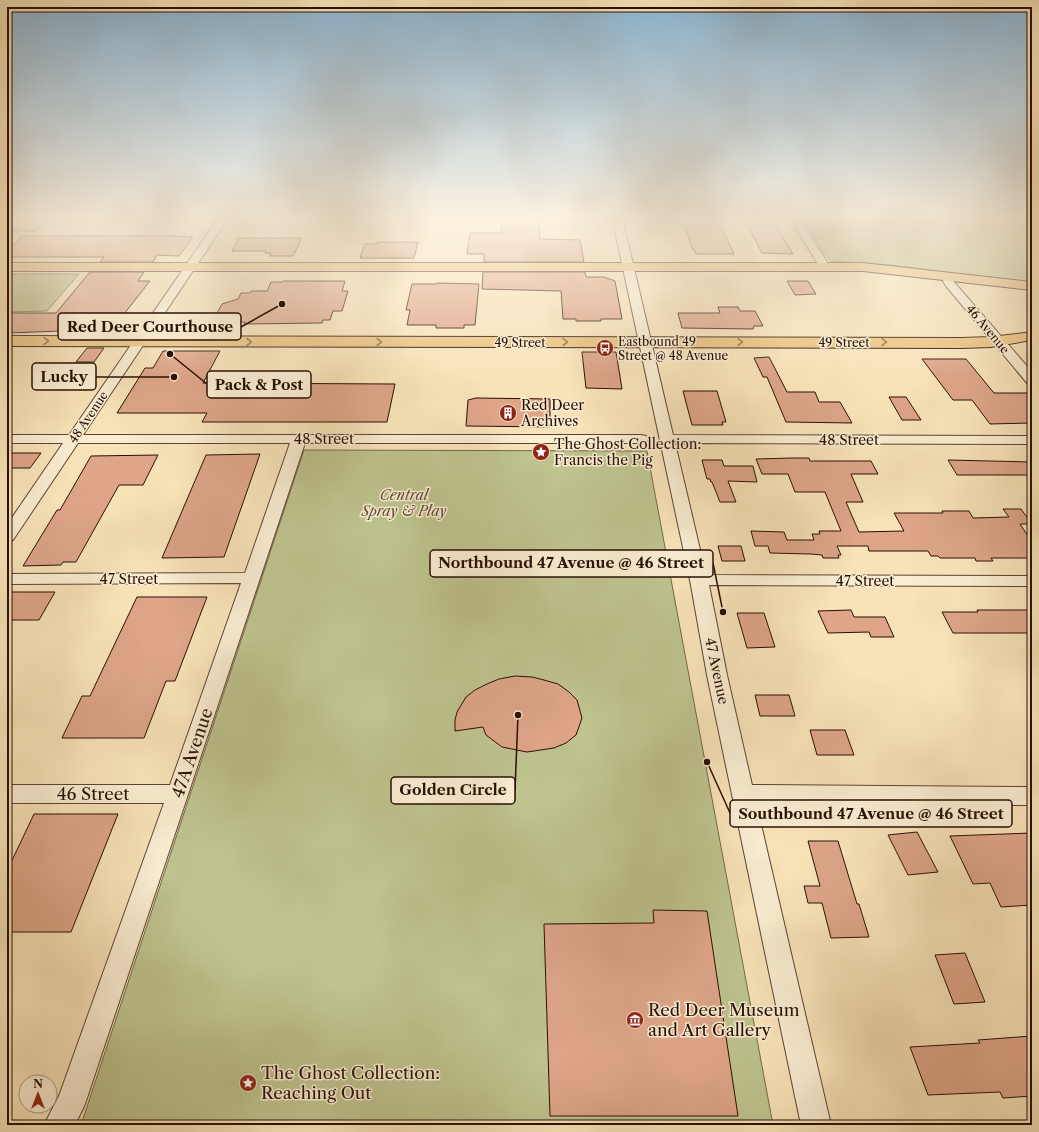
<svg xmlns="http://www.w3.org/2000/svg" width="1039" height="1132" font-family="'Libre Caslon Text',serif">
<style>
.green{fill:#bec38f;stroke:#73694a}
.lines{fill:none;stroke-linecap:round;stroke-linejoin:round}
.stream{stroke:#717672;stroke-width:3}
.building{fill:#dea589;stroke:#280f05}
.minor-casing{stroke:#5c4432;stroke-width:2}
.major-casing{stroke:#280f05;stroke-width:2}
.minor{fill:#faedd2;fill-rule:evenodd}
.major{fill:#ecc27c;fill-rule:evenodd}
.oneway{stroke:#947146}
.labels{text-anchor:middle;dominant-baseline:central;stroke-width:3;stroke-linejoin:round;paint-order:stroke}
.far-street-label{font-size:12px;fill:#280f05;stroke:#faedd2}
.far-poi-label{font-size:12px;fill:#280f05;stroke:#faedd2;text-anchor:start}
.poi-label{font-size:14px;fill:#280f05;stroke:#faedd2;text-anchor:start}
.street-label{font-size:14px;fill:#280f05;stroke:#faedd2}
.park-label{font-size:14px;font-style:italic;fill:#5c4e35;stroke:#faedd2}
.near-street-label{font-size:17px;fill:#280f05;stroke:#faedd2}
.near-poi-label{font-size:17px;fill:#280f05;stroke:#faedd2;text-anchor:start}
.leader{fill:none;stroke:#280f05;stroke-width:1.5}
.callout-dot{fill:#280f05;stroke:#faedd2;stroke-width:1.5}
.callout{fill:#faedd2;stroke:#280f05;stroke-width:1.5}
.callout-label{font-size:15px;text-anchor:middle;font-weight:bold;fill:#280f05}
</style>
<rect width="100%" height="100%" fill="#f8e3b9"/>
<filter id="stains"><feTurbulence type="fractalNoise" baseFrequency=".005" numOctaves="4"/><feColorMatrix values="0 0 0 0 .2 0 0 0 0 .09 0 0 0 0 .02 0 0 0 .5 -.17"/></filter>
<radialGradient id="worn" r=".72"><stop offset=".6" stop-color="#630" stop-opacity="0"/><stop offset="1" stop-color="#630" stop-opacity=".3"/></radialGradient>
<!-- green -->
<g class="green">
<path d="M803 217H1021L1032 222V283L891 265 831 261 823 252Z"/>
<path d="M7 274H79L47 311 7 312Z"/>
<path d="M304 450 647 451 773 1125H81Z"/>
</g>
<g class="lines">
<!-- stream -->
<path class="stream" d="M999 217 1032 228"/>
</g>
<!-- building -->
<g class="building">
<path d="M7 217H51L36 231H7Z"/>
<path d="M502 217H538L540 239 580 240 584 262H484V254H467L470 233H501Z"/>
<path d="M681 217 717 218 734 254H696L695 250H693Z"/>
<path d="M744 219H772L793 254 762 253Z"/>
<path d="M22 236H171L193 237 179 256 157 255 153 262H100L104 257H7V251Z"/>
<path d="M237 238H302L293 256H270L271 253H265L266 251H232L237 242Z"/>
<path d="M378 242H418L414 258H360L365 244H377Z"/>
<path d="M90 272H144L138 281H150L124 314H129L114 335H97L100 330 64 329 62 331 7 333V313H56Z"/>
<path d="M483 272H585L586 277H604L615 281 622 319H601V321H576V319H563L561 291 482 289Z"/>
<path d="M283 281H345L342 291H348L342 311H333L330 320H323L322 323 244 324 245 322H212L222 304 238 299 241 293H250L251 291H267L271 282H282Z"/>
<path d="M787 281H808L816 294 795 295Z"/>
<path d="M437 283 479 284 475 325H464V328H436V325H407L410 310H406L412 284H437Z"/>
<path d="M718 307H738L740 311H755L763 326H754L753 329 682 328 678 313H720Z"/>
<path d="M87 348H104L94 362H76Z"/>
<path d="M163 351H220L203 383 395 384 387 422H202L207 413H117L145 368H153Z"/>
<path d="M582 352H616L622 389 586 388Z"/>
<path d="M769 357 787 392H815L819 402H840L852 423 786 422 767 377H763L754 358Z"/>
<path d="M922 359H966L994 393H1028L1032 398V423L990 424 972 400H953Z"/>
<path d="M683 391H717L726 422H722L723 425H692Z"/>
<path d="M889 397H906L921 420H902Z"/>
<path d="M476 398 550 399V427L466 426 468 400Z"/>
<path d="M7 453H41L30 468H7Z"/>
<path d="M260 454 224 557 162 558 206 455Z"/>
<path d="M158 455 143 485H119L76 562H63L61 565 23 566 57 510H60L91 456Z"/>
<path d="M792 458H809L810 461H871L878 474H851L863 502H846L859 532 904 531 894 513H943L942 511H969L973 518 1009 517 1003 509H1021L1032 524H1020L1032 542V558H991L993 561H976L975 558H940L938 556H931L928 551H869L868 546H837L841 555H838L839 558H823L822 555 811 554 770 553 768 546H755L751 531 784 532 787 540H814L812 534H820L819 531H841L825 492H795L788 474H762L756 459Z"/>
<path d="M702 460H722L724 466H753L757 482 728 481 736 502H720L712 482H711L710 479H707Z"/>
<path d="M948 460 1032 462V475H957Z"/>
<path d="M718 546H741L745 561H722Z"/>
<path d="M7 592H55L39 620H7Z"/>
<path d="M137 597H207L175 681H166L144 738H62L82 696H90Z"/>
<path d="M851 610 854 617H885L894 637H871L869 632 828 633 818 611Z"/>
<path d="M977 610H1032V633H953L942 612H978Z"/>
<path d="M737 613H764L775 647 747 648Z"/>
<path d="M515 676 532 677 544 680 558 684 569 692 577 700 582 718 576 735 566 743 554 748 527 752 502 747 486 735 483 727 455 731V720L457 712 466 697 475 690 487 684 499 679Z"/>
<path d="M755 695H789L795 716H760Z"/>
<path d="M810 730H845L854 755H817Z"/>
<path d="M34 814H118L71 932H7V871Z"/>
<path d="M917 832 938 872 908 875 888 835Z"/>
<path d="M1032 833V905L1001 907 990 883 973 884 950 836Z"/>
<path d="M808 841H838L857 904H859L869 937 831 938 822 903H808L804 886H820Z"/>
<path d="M653 910 707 911 738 1116H550L544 924 654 923Z"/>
<path d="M965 953 985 1002 954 1004 935 955Z"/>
<path d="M1032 1036V1096L1003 1098 1000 1092 928 1095 910 1047 980 1043 978 1040Z"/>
</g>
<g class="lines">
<!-- minor casing -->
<g class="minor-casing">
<g id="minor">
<path d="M219 217H229L83 435H641L646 436 648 439 646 442 641 443H305L85 1104 75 1125H44L59 1096 164 803H7V785H170L241 583 7 584V574L245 573 290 443H78L13 540 7 542V525L63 443H7V435H69Z"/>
<path d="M612 217H622L673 435 1032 436V444L675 443 706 575 1032 576V586L709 585 727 675 752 785 1032 787V805L756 803 831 1125H801L707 675 690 580Z"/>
<path d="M789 217H799L830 267 829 269H821Z"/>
<path d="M949 273 953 274 954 276V282L1032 372V384L1027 383 946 286 943 281 944 276Z"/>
</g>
</g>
<!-- major casing -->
<g class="major-casing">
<g id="major">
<path d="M7 263H863L1032 282V290L863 271H7Z"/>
<path d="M1032 332V340L991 347 961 348 7 346V336L961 338 991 337Z"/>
</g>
</g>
<!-- minor -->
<use href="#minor" class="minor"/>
<!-- major -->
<use href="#major" class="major"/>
</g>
<!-- one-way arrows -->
<defs><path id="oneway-chevron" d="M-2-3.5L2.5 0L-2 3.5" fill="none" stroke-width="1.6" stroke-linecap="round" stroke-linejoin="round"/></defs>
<g class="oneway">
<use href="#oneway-chevron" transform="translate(46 341)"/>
<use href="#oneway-chevron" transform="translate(249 342)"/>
<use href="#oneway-chevron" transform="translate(379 342)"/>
<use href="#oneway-chevron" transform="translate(565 342)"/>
<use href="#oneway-chevron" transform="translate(740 342)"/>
<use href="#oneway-chevron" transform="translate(884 342)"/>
</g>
<!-- sky -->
<linearGradient id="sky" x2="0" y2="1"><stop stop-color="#8cb7d6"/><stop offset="0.58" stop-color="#fcf2e0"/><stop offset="1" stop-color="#fcf2e0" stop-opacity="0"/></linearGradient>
<rect width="1039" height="376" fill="url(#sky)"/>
<!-- icons -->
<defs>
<g id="bus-disc" transform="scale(0.9)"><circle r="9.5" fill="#8f2418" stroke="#faedd2"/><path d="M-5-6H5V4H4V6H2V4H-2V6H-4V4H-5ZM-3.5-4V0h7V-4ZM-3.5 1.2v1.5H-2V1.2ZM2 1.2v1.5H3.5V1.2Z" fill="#fff"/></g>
<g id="building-disc" transform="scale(0.9)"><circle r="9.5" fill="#8f2418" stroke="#faedd2"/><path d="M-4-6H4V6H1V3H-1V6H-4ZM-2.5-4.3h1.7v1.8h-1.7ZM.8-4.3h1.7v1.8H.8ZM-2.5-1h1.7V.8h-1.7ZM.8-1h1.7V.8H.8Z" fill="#fff"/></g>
<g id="sight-disc" transform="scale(0.9)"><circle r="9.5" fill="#8f2418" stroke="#faedd2"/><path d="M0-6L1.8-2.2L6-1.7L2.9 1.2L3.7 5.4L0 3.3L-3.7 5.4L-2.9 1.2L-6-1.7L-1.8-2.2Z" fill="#fff"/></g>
<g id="museum-disc" transform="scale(0.9)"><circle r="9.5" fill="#8f2418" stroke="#faedd2"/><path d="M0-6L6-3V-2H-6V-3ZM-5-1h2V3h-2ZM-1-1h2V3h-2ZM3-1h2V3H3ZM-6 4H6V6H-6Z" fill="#fff"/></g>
</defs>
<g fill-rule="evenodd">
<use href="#bus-disc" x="605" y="348"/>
<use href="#building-disc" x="508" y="413"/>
<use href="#sight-disc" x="541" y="452"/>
<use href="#museum-disc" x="635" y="1020"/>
<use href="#sight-disc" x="248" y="1083"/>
</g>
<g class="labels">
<!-- far-street labels -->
<g class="far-street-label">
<text transform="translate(988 329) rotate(50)">46 Avenue</text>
<text x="520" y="342">49 Street</text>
<text x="844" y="342">49 Street</text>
<text transform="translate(88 417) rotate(-56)">48 Avenue</text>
</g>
<!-- far-poi labels -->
<g class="far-poi-label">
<text x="618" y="341">Eastbound 49<tspan x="618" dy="14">Street @ 48 Avenue</tspan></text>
</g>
<!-- poi labels -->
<g class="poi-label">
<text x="521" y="405">Red Deer<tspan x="521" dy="16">Archives</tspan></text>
<text x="554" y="444">The Ghost Collection:<tspan x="554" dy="16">Francis the Pig</tspan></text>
</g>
<!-- street labels -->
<g class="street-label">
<text x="324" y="439">48 Street</text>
<text x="849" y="440">48 Street</text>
<text x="129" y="579">47 Street</text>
<text x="865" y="581">47 Street</text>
<text transform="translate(717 671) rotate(78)">47 Avenue</text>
</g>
<!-- park labels -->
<g class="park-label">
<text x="404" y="495">Central<tspan x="404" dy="16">Spray &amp; Play</tspan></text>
</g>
<!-- near-street labels -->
<g class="near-street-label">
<text transform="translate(192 753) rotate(-71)">47A Avenue</text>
<text x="93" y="794">46 Street</text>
</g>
<!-- near-poi labels -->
<g class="near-poi-label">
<text x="648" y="1010">Red Deer Museum<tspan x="648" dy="20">and Art Gallery</tspan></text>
<text x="261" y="1073">The Ghost Collection:<tspan x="261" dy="20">Reaching Out</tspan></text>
</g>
</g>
<!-- callouts -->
<path class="leader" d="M282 304L241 327M174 377L96 377M170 354L207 384M723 612L713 563M518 715L515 790M707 762L730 813"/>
<g class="callout-dot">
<circle cx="282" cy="304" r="4"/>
<circle cx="174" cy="377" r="4"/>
<circle cx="170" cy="354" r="4"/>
<circle cx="723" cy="612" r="4"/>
<circle cx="518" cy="715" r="4"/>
<circle cx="707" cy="762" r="4"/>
</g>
<g class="callout">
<rect x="58" y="313" width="183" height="27" rx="4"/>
<rect x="32" y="363" width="64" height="27" rx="4"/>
<rect x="207" y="371" width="104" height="27" rx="4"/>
<rect x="430" y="550" width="283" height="27" rx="4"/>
<rect x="391" y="777" width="124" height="27" rx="4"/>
<rect x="730" y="800" width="282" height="27" rx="4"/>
</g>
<g class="callout-label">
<text x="150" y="332">Red Deer Courthouse</text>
<text x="64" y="382">Lucky</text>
<text x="259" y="390">Pack &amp; Post</text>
<text x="571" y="568">Northbound 47 Avenue @ 46 Street</text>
<text x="453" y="795">Golden Circle</text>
<text x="871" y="819">Southbound 47 Avenue @ 46 Street</text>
</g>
<!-- margin -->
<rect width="1039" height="1132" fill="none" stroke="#f8e3b9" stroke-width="24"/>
<rect x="8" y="8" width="1023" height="1116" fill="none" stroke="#280f05" stroke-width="2"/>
<rect x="12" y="12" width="1015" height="1108" fill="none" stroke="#280f05"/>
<!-- north arrow -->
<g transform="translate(38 1094)"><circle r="19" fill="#faedd2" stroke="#a69480"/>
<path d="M0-3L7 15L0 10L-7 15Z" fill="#8f2418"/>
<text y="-6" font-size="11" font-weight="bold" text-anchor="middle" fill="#280f05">N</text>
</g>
<rect width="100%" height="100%" filter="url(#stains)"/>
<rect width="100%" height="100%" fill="url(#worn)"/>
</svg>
